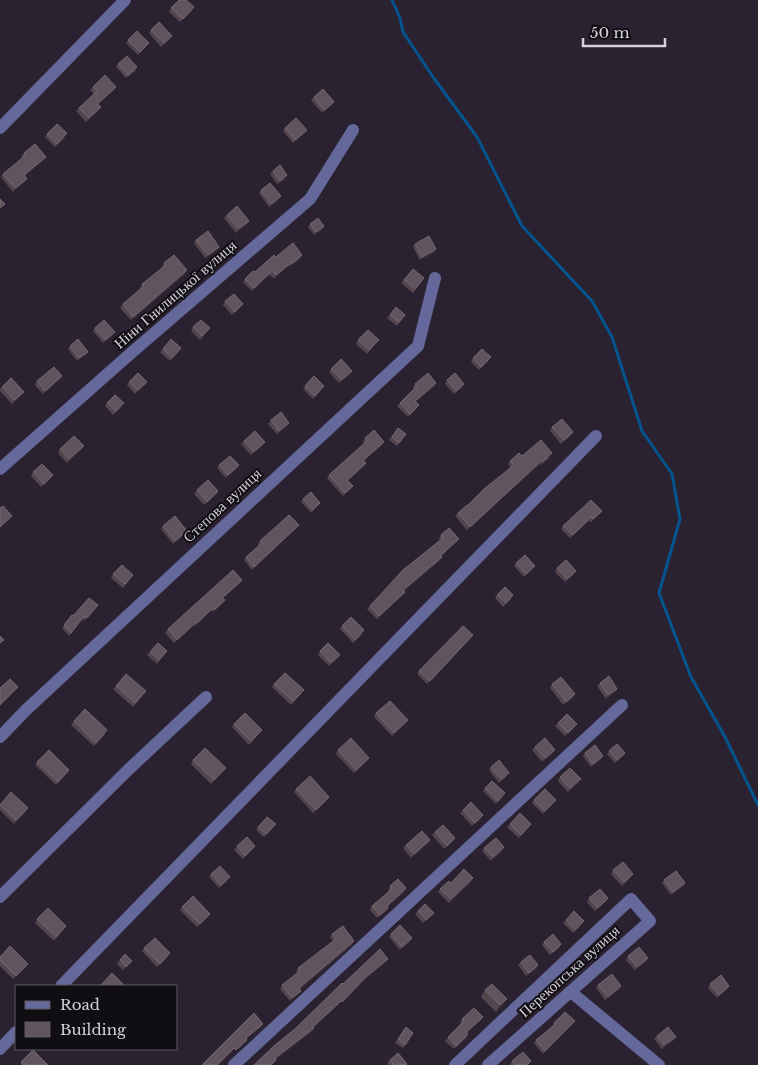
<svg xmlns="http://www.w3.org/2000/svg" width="758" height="1065" font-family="'Libre Baskerville',serif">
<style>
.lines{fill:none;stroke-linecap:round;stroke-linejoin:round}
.stream{stroke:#04548e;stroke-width:3}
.minor{stroke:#64689b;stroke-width:12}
.wall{fill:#55454f}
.shaded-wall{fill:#3e313d}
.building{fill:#62545e;stroke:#746871}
.labels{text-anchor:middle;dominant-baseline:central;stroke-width:4;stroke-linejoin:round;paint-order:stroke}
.street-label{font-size:15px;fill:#d5d0d9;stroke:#100d13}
</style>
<rect width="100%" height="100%" fill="#2a2230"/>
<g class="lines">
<!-- stream -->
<path class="stream" d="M392 0 400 18 403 32 433 77 477 137 522 226 592 301 612 337 642 431 672 474 680 519 659 593 691 677 725 737 758 805"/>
<!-- minor -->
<g class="minor">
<path d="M0 128 125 0"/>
<path d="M0 469 130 354 310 199 353 130"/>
<path d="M0 737 26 710 418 346 435 278"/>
<path d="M0 897 129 769 206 697"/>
<path d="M61 986 596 436"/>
<path d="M571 992 659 1065"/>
<path d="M0 1049 16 1032"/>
<path d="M234 1065 622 705"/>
<path d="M455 1065 631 899 650 921 488 1065"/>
</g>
</g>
<!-- wall -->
<g class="wall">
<path d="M171 8 192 10 180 22 169 12Z"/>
<path d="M151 30 169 39 161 47 149 33Z"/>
<path d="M128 40 146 46 138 55 126 43Z"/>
<path d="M118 64 137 67 135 71 126 78 116 67Z"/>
<path d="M93 87 114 90 98 104 101 107 86 122 76 111 79 108 94 94 90 90Z"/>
<path d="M314 97 332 105 322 113 311 100Z"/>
<path d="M285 128 307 130 304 134 293 143 283 131Z"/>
<path d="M47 134 65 137 55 147 45 137Z"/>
<path d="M24 153 43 160 24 176 27 179 24 182 13 192 1 177 3 174 23 158 21 156Z"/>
<path d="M273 171 285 179 277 184 270 174Z"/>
<path d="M261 190 279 200 269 207 259 193Z"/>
<path d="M227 215 249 221 247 224 236 233 224 218Z"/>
<path d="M310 224 324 226 322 230 314 235 308 227Z"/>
<path d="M196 240 217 250 205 258 194 243Z"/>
<path d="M415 244 436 249 434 253 420 260 413 247Z"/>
<path d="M276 257 300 259 290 266 289 265 274 279 269 274 252 291 243 282 245 279Z"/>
<path d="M164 263 185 274 131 320 120 308 123 304 141 289 140 288 142 284 163 268 162 267Z"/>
<path d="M413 269 424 278 413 293 401 283Z"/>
<path d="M225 301 243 304 232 315 223 305Z"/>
<path d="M390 315H405L397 326 387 318Z"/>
<path d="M193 327 210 328 200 340 191 331Z"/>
<path d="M95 328 112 336 103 343 93 331Z"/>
<path d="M358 340H379L367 354 356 344Z"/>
<path d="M70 346 88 352 85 355 77 361 68 349Z"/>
<path d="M163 349 179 351 170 361 160 352Z"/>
<path d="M473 358 488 361 479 370 471 362Z"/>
<path d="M331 369 352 371 339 383 329 372Z"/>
<path d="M59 380 43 394 35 385 37 381Z"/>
<path d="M447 380 464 384 462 387 454 394 445 384Z"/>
<path d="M129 382H147L135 394 127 385Z"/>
<path d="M415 384 434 387 415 402 416 409 408 417 397 406 414 389 413 387Z"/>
<path d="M305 386H324L313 399 303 389Z"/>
<path d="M2 387 21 395 12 404 0 391V389Z"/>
<path d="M107 403 122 406 113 415 105 406Z"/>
<path d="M271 420 287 426 277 434 268 424Z"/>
<path d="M552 427 573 432 571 435 561 444 550 431Z"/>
<path d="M398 428 406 434 397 446 389 440Z"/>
<path d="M365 438 382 445 364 461 366 463 364 466 348 481 353 486 343 496 327 478 329 475 364 443 363 442Z"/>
<path d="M244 441 262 445 251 455 241 444Z"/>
<path d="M60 449H81L67 463 58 453Z"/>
<path d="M522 456 550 457 541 465 540 464 467 530 455 516 458 513 467 506 511 468 508 464 510 461Z"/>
<path d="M219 465H239L236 469 226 478 217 468Z"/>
<path d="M33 472 53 475 50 479 41 487 31 476Z"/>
<path d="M197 490 218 491 216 495 204 505 194 494Z"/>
<path d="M303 499 320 503 311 513 301 502Z"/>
<path d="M602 511 591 522 589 521 570 538 561 529 563 526Z"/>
<path d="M163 526 187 531 185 534 173 544 161 529Z"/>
<path d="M296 528 252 570 244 560 246 557 259 546 258 544 260 541Z"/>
<path d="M441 535 459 539 456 542 441 556 440 560 404 591 402 595 377 619 367 609 370 606 440 540 439 538Z"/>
<path d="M516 563 532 569 524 577 514 566Z"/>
<path d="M557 568 574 574 565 582 555 572Z"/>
<path d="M113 574 131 578 123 588 111 578Z"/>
<path d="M242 580 239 584 223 598 222 604 213 612 211 610 195 626 194 625 174 643 165 633 168 629Z"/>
<path d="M497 595 511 599 503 607 495 598Z"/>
<path d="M98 605 84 621 82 619 69 636 62 628 72 615 73 616Z"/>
<path d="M342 626 362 634 353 643 340 629Z"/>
<path d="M473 635 427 684 417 674 419 671Z"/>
<path d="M167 651 157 664 147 655 150 652Z"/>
<path d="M320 651 337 658 329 666 318 655Z"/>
<path d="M600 683 617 689 615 692 606 699 597 686Z"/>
<path d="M274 684 301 694 291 705 272 687Z"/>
<path d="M552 684 573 698 563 705 550 688Z"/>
<path d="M116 686 146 691 133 707 113 689Z"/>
<path d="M376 713 408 720 392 736 374 717Z"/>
<path d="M74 721 105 734 94 746 71 725Z"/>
<path d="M558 723 577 724 565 736 555 726Z"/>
<path d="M234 724 262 730 249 745 232 727Z"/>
<path d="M535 747 552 754 542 762 532 750Z"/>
<path d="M338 750 369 758 367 761 354 773 336 754Z"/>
<path d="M609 751 625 753 623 756 615 763 607 754Z"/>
<path d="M585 753 603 756 601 759 591 767 583 756Z"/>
<path d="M193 760 226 768 211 784 191 764Z"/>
<path d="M37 762 69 770 56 785 35 765Z"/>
<path d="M491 767 507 776 499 783 489 770Z"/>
<path d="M560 777 578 782 568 792 558 781Z"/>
<path d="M485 788 505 793 496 804 483 791Z"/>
<path d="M296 789 329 797 327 800 313 813 294 792Z"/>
<path d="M534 800H556L543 814 532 803Z"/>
<path d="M0 804 26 811 14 824 0 810Z"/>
<path d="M463 810 483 815 481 818 472 826 460 813Z"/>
<path d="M510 824H531L519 838 507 827Z"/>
<path d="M258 827 273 828 264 837 256 830Z"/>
<path d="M435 832 455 838 453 841 444 849 432 835Z"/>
<path d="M430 840 428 843 411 858 403 848 406 845Z"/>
<path d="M237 846H255L253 849 243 859 234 850Z"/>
<path d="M504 847 502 851 491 861 482 851 484 848Z"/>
<path d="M613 870 631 877 622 886 611 874Z"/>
<path d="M211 874 227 881 219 888 209 877Z"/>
<path d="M664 880 685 883 683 886 671 895 662 883Z"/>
<path d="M471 882 449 903 438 892 440 889 451 883Z"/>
<path d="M390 886 406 888 404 892 387 907 388 908 386 911 377 918 370 910 372 906 389 891 388 890Z"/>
<path d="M589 898H608L606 901 595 911 587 902Z"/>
<path d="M182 907 210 914 197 927 180 910Z"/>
<path d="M418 911 431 916 423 923 415 914Z"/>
<path d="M37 919 66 926 54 941 35 923Z"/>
<path d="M566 920 582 924 573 933 563 923Z"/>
<path d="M332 934 352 945 300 989 301 991 298 994 290 1001 280 989 282 985 297 973 296 972 298 968 333 941 330 937Z"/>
<path d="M391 934 412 938 409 942 400 950 389 937Z"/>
<path d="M544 942 561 944 559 948 550 955 542 945Z"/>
<path d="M144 948 168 956 157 967 142 951Z"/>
<path d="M628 956 648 958 646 961 635 970 626 960Z"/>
<path d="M0 957 28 964 13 979 0 966Z"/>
<path d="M120 960 132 961 123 970 117 964Z"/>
<path d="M521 962 536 969 526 976 518 965Z"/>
<path d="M710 984 729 986 727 989 717 998 708 988Z"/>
<path d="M598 985 619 989 605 1000 596 988Z"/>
<path d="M485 990 507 999 502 1005 496 1012 481 997Z"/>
<path d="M483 1017 480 1021 467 1033 468 1034 466 1038 454 1049 445 1041 461 1024 460 1022 462 1019Z"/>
<path d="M554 1023 572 1024 543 1054 534 1043 536 1040 552 1026Z"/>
<path d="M406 1027 413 1033 403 1048 395 1043Z"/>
<path d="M657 1036 674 1040 662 1049 654 1039Z"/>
<path d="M390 1060 407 1065H389L387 1063Z"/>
<path d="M512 1061H531L528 1065H510Z"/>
</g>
<!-- shaded-wall -->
<g class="shaded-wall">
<path d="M116 87 114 90 95 107 97 104Z"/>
<path d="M334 102 332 105 322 113 324 110Z"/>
<path d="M101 107 86 122 89 118Z"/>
<path d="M307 130 304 134 293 143 295 140Z"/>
<path d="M287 175 285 179 277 184 280 181Z"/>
<path d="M27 179 24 182 13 192 15 188Z"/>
<path d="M281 196 279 200 269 207 271 204Z"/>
<path d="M249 221 247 224 236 233 238 229Z"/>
<path d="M324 226 322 230 314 235 316 232Z"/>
<path d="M219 247 217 250 205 258 208 255Z"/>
<path d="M436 249 434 253 420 260 422 257Z"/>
<path d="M302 255 300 259 290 266 293 263Z"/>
<path d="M292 262 289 265 274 279 276 275Z"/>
<path d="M187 270 185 274 131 320 133 317Z"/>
<path d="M272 271 252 291 254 288Z"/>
<path d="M115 332 112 336 103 343 105 340Z"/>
<path d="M88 352 85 355 77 361 79 358Z"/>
<path d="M62 376 59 380 43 394 45 391Z"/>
<path d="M436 383 434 387 412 404 415 401Z"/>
<path d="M289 423 287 426 277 434 279 431Z"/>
<path d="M384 442 382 445 361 463 363 460Z"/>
<path d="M84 446 67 463 69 459Z"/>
<path d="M542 460 540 464 467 530 470 527Z"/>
<path d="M366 463 364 466 345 483 347 480Z"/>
<path d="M239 465 236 469 226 478 228 475Z"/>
<path d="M218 491 216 495 204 505Z"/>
<path d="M591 517 589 521 570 538Z"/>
<path d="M299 525 296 528 252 570 254 567Z"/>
<path d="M187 531 185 534 173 544 175 541Z"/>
<path d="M442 557 440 560 401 593 403 590Z"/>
<path d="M242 580 239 584 220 601 222 598Z"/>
<path d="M405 592 402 595 377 619 379 616Z"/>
<path d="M196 622 194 625 174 643 177 640Z"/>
<path d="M617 689 615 692 606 699 608 695Z"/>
<path d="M575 694 573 698 563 705 566 702Z"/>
<path d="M408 720 392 736 394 733Z"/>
<path d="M555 750 552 754 542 762 545 758Z"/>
<path d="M603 756 601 759 591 767 593 764Z"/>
<path d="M329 797 327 800 313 813Z"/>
<path d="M430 840 428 843 411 858 414 854Z"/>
<path d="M504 847 502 851 491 861 493 857Z"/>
<path d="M473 878 471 882 449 903 451 899Z"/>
<path d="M685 883 683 886 671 895 673 892Z"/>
<path d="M406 888 404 892 384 909 387 906Z"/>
<path d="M412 938 409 942 400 950 402 947Z"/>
<path d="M354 941 352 945 297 992 299 988Z"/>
<path d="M648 958 646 961 635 970 637 967Z"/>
<path d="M388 959 386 962 364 980 339 1006 366 977Z"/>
<path d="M538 965 536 969 526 976 529 973Z"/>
<path d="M621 986 619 989 605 1000 608 997Z"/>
<path d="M729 986 727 989 717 998 719 995Z"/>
<path d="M301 991 298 994 290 1001 292 998Z"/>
<path d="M507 999 502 1005 496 1012 500 1005Z"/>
<path d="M341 1001 338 1005 310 1030 313 1027Z"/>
<path d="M483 1017 480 1021 464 1036 466 1032Z"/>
<path d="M263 1024 261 1027 243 1041 246 1038Z"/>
<path d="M314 1028 312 1032 272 1062 275 1058Z"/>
<path d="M676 1037 674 1040 662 1049 664 1045Z"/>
<path d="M234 1048 232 1052 218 1065H217Z"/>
</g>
<!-- building -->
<g class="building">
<path d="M179 0H186L194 7 183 19 171 8Z"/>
<path d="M159 22 172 36 164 43 151 30Z"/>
<path d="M137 31 149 43 140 52 128 40Z"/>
<path d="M127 56 137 67 128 75 118 64Z"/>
<path d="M105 75 116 87 97 104 101 107 89 118 79 108 97 91 93 87Z"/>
<path d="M323 89 334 102 324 110 314 97Z"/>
<path d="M296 118 307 130 295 140 285 128Z"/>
<path d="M57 124 67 133 57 144 47 134Z"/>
<path d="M35 144 46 157 24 175 27 179 15 188 3 174 26 155 24 153Z"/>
<path d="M280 165 287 175 280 181 273 171Z"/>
<path d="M270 183 281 196 271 204 261 190Z"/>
<path d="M0 199 5 204 0 208Z"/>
<path d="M237 206 249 221 238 229 227 215Z"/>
<path d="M318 218 324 226 316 232 310 224Z"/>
<path d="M208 231 219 247 208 255 196 240Z"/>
<path d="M429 236 436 249 422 257 415 244Z"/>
<path d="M293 243 302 255 293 263 292 262 276 275 272 271 254 288 245 279 253 271 255 272 274 255 276 257Z"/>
<path d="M174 255 187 270 133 317 123 304 144 286 142 284 166 265 164 263Z"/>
<path d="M413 269 424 278 415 289 404 280Z"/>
<path d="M234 294 243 304 235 312 225 301Z"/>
<path d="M396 307 405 315 399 322 390 315Z"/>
<path d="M104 320 115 332 105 340 95 328Z"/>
<path d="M201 320 210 328 202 336 193 327Z"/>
<path d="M368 330 379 340 369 350 358 340Z"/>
<path d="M78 339 88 352 79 358 70 346Z"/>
<path d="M171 339 181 348 172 358 163 349Z"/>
<path d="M482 349 491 357 481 367 473 358Z"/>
<path d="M341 359 352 371 342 380 331 369Z"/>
<path d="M54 367 62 376 45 391 37 381Z"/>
<path d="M138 373 147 382 138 390 129 382Z"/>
<path d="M428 373 436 383 415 401 419 405 410 414 400 403 417 386 415 384Z"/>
<path d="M455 373 464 384 456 391 447 380Z"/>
<path d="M314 376 324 386 315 396 305 386Z"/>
<path d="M11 378 24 392 14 400 2 387Z"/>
<path d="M115 395 124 403 116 411 107 403Z"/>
<path d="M281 412 289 423 279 431 271 420Z"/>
<path d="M562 419 573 432 564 440 552 427Z"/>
<path d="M398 428 406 434 399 443 392 437Z"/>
<path d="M374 430 384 442 363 460 366 463 347 480 353 486 345 493 329 475 367 441 365 438Z"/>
<path d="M255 431 265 442 254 452 244 441Z"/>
<path d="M74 436 84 446 69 459 60 449Z"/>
<path d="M541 440 552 453 543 461 542 460 470 527 458 513 467 505V506L484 489 514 465 510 461 519 453 522 456Z"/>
<path d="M230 456 239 465 228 475 219 465Z"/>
<path d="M42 464 53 475 44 484 33 472Z"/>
<path d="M208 480 218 491 207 502 197 490Z"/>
<path d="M311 492 320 503 313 510 303 499Z"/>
<path d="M591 500 602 511 593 519 591 517 573 535 563 526Z"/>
<path d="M3 506 12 516 0 527V508Z"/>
<path d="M289 515 299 525 254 567 246 557 262 543 260 541Z"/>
<path d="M175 516 187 531 175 541 163 526Z"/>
<path d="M449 528 459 539 441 555 442 557 403 590 405 592 379 616 370 606 403 570 443 538 441 535Z"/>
<path d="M525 555 535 566 526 574 516 563Z"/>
<path d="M566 560 576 571 567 579 557 568Z"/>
<path d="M122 565 133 575 125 584 113 574Z"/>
<path d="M233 570 242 580 222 598 225 600 215 609 214 607 197 623 196 622 177 640 168 629Z"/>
<path d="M505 587 513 595 506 603 497 595Z"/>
<path d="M89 598 98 605 87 618 84 616 71 633 64 625 72 615 73 616Z"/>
<path d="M351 617 364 630 355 640 342 626Z"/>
<path d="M463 626 473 635 430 681 419 671Z"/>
<path d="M0 636 4 640 0 643Z"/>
<path d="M158 643 167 651 159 660 150 652Z"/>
<path d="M328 643 340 655 331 663 320 651Z"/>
<path d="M285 673 304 690 293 701 274 684Z"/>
<path d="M126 674 146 691 135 703 116 686Z"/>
<path d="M609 676 617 689 608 695 600 683Z"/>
<path d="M561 677 575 694 566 702 552 684Z"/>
<path d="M10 679 18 687 0 705V688Z"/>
<path d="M390 701 408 720 394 733 376 713Z"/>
<path d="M85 709 107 730 96 743 74 721Z"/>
<path d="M245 713 262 730 251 741 234 724Z"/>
<path d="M567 714 577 724 568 733 558 723Z"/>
<path d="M351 738 369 758 356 770 338 750Z"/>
<path d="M545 738 555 750 545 758 535 747Z"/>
<path d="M617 744 625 753 617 760 609 751Z"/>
<path d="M595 745 603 756 593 764 585 753Z"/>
<path d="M205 748 226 768 214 780 193 760Z"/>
<path d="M49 750 69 770 58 782 37 762Z"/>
<path d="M499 760 509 773 501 779 491 767Z"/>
<path d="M570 768 581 779 570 788 560 777Z"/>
<path d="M310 776 329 797 316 810 296 789Z"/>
<path d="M492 781 505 793 498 801 485 788Z"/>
<path d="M545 789 556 800 545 811 534 800Z"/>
<path d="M11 792 28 808 16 820 0 805Z"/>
<path d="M471 802 483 815 475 823 463 810Z"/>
<path d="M520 813 531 824 521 835 510 824Z"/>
<path d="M267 817 276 824 266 834 258 827Z"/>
<path d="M443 825 455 838 447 846 435 832Z"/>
<path d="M422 831 430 840 414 854 406 845Z"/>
<path d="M247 837 255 846 245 856 237 846Z"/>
<path d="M496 838 504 847 493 857 484 848Z"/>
<path d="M623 862 633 874 624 882 613 870Z"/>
<path d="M220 866 230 877 221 885 211 874Z"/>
<path d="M464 869 473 878 451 899 440 889 449 881 451 883Z"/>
<path d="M676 871 685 883 673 892 664 880Z"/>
<path d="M398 879 406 888 387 906 388 908 380 915 372 906 392 889 390 886Z"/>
<path d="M600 889 608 898 598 908 589 898Z"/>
<path d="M193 896 210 914 200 924 182 907Z"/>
<path d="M425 904 434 913 426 920 418 911Z"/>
<path d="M48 908 66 926 56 937 37 919Z"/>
<path d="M574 911 584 921 575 930 566 920Z"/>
<path d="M400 925 412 938 402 947 391 934Z"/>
<path d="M343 926 354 941 299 988 301 991 292 998 282 985 300 971 298 968 336 939 332 934Z"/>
<path d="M553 934 561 944 553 952 544 942Z"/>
<path d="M155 938 170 953 160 964 144 948Z"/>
<path d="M10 946 28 964 16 976 0 960V957Z"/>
<path d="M639 947 648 958 637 967 628 956Z"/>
<path d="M380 949 388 959 366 977 342 1002 341 1001 313 1027 314 1028 275 1058 276 1060 271 1065H254L275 1045 296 1028 342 983 343 984Z"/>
<path d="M125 954 132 961 126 967 120 960Z"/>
<path d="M530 955 538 965 529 973 521 962Z"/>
<path d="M112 973 125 986H100Z"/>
<path d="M612 974 621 986 608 997 598 985Z"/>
<path d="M721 975 729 986 719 995 710 984Z"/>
<path d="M492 984 507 999 500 1005 485 990Z"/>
<path d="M474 1008 483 1017 466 1032 468 1034 456 1046 448 1037 464 1021 462 1019Z"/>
<path d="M565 1012 575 1021 545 1051 536 1040 556 1024 554 1023Z"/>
<path d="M254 1013 263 1024 246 1038 247 1040 236 1050 234 1048 217 1065H202Z"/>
<path d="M406 1027 413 1033 405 1045 398 1039Z"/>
<path d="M668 1027 676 1037 664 1045 657 1036Z"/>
<path d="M33 1050 48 1065H23L21 1062Z"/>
<path d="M523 1052 531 1061 527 1065H515L512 1061Z"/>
<path d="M398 1053 407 1064 406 1065H394L390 1060Z"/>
</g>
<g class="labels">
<!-- street labels -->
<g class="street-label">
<text transform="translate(175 294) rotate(-41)">Ніни Гнилицької вулиця</text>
<text transform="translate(222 505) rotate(-43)">Степова вулиця</text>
<text transform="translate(569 971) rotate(-42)">Перекопська вулиця</text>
</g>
</g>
<!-- legend -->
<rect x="15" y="985" width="162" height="65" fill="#100d13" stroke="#5f5b62"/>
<rect x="25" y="1001" width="25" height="8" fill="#64689b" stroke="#5f5b62"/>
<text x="60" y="1010" font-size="15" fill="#d5d0d9">Road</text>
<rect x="25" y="1022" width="25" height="15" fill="#62545e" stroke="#5f5b62"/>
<text x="60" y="1035" font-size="15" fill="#d5d0d9">Building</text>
<!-- scale -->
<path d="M583 38v8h82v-8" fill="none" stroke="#d5d0d9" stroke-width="2.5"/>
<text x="590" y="38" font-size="15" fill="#d5d0d9" stroke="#100d13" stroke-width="4" paint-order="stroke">50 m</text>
</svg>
